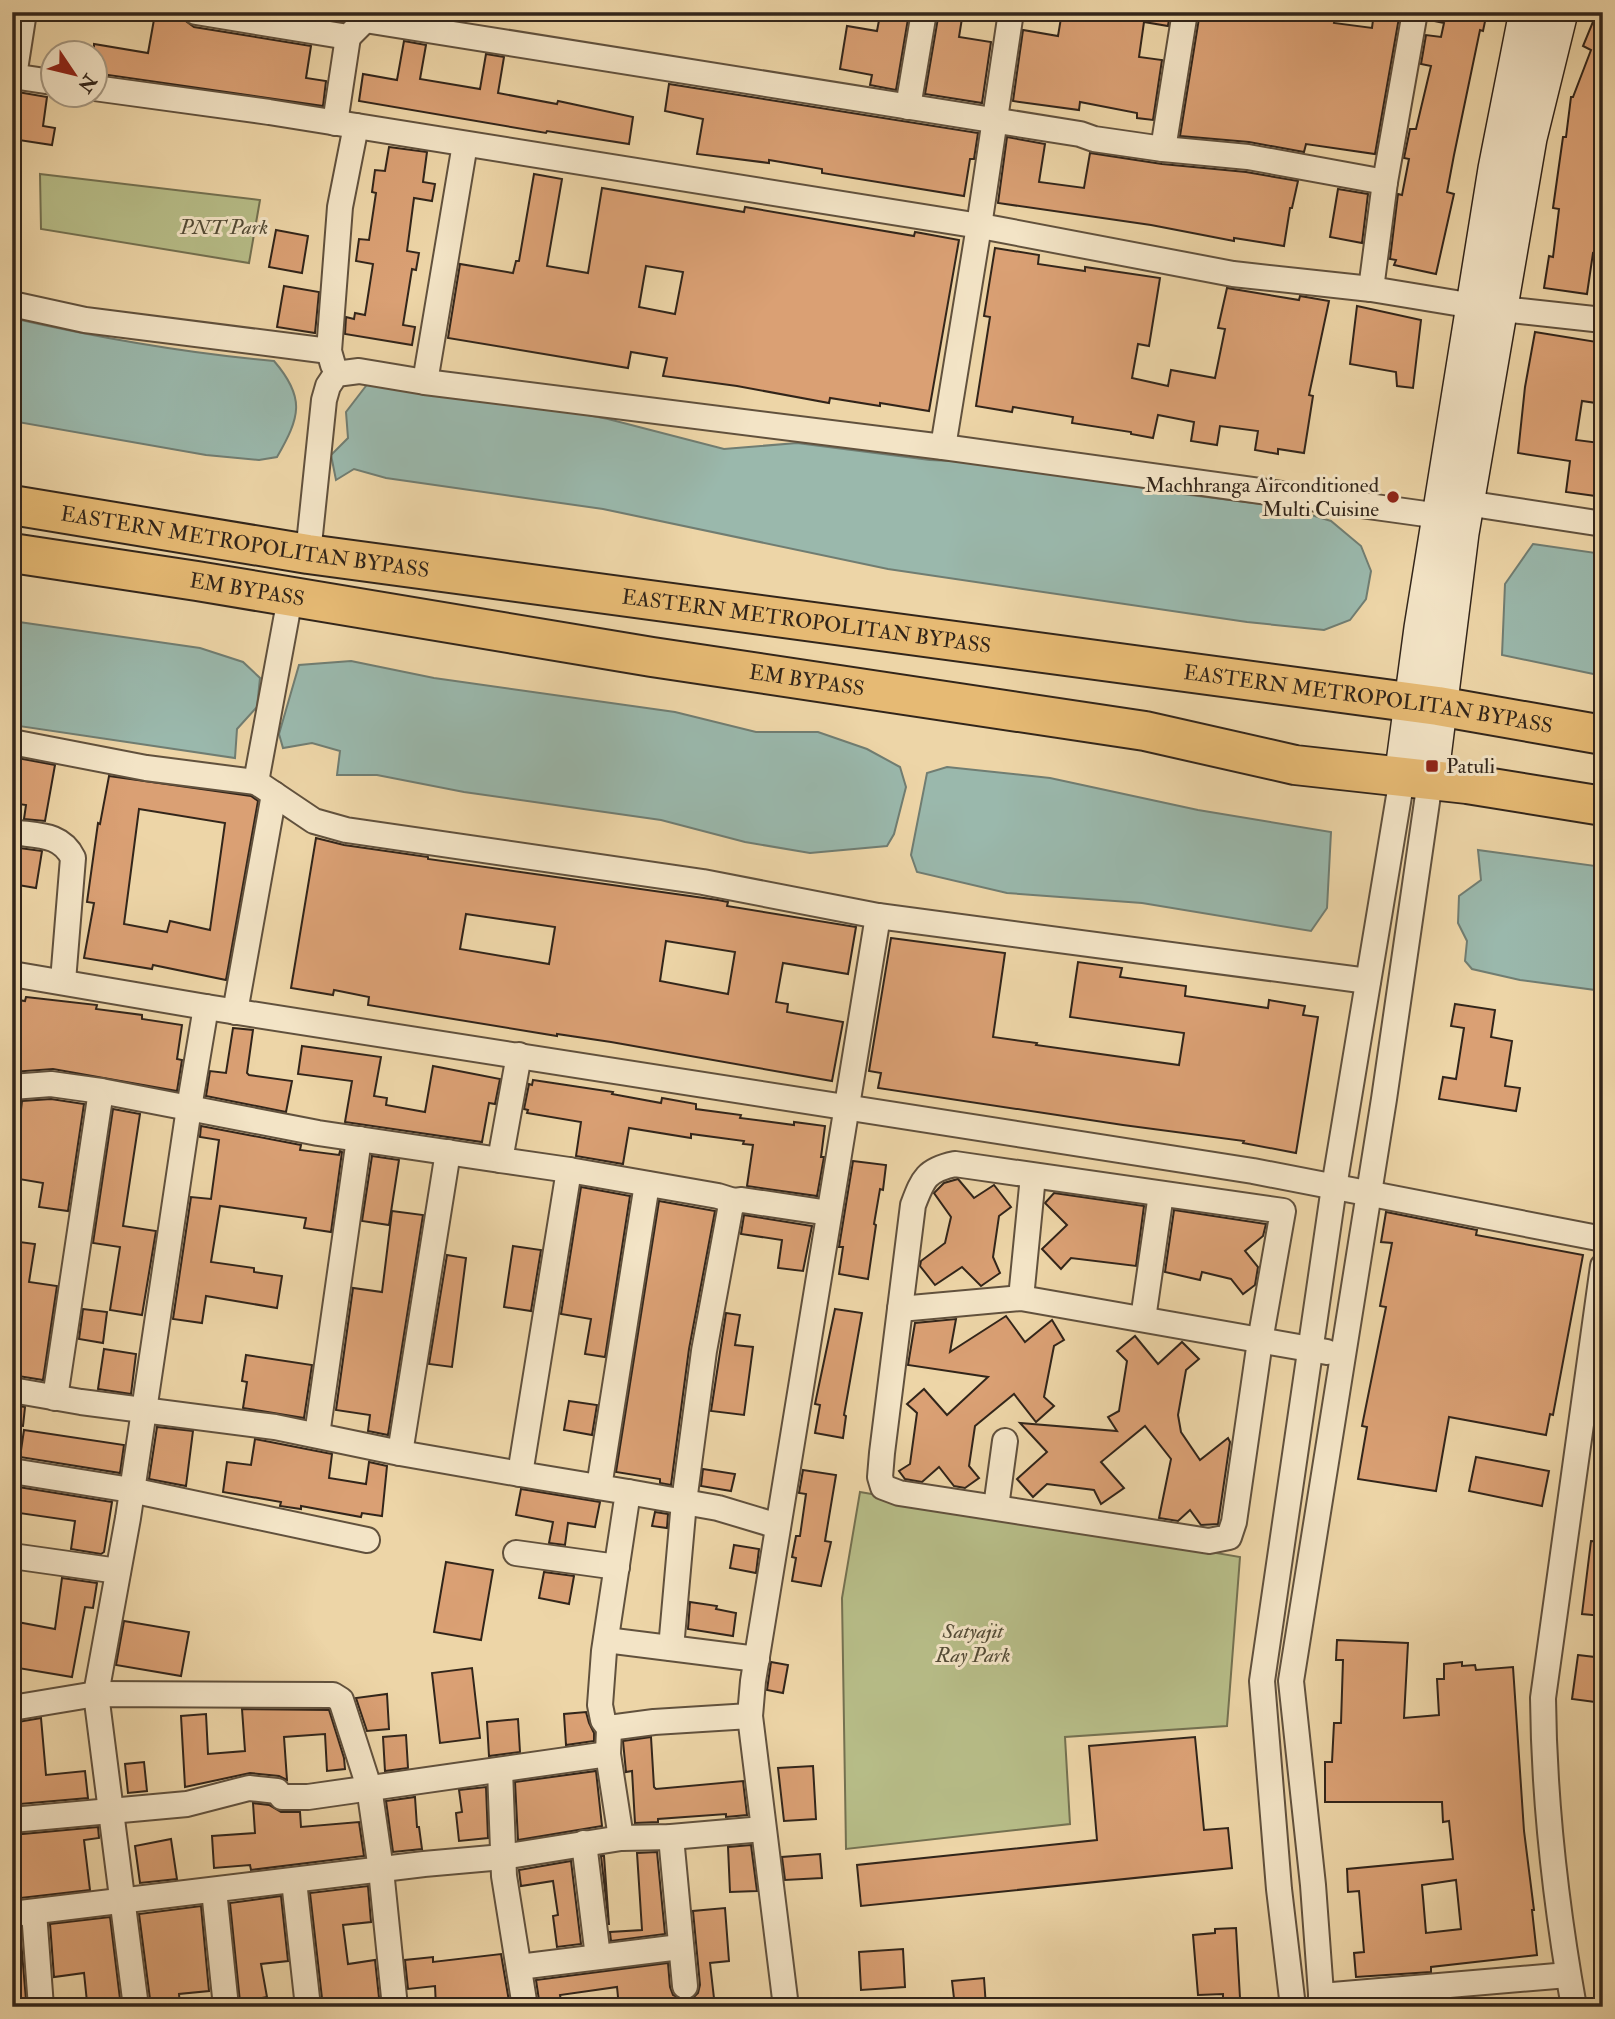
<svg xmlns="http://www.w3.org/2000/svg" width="1615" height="2019" font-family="'IM FELL Double Pica',serif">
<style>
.green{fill:#b7bd88;stroke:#747151;stroke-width:2}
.water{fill:#9ab8ac;stroke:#707d72;stroke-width:2}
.building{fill:#daa074;stroke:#32251a;stroke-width:2;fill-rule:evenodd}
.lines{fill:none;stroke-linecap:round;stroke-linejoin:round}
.minor-casing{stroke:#61513d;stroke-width:28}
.secondary-casing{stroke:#32251a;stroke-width:38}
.primary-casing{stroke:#32251a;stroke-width:42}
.minor{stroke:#f3e4c6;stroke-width:24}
.secondary{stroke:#f3e4c6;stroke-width:35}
.primary{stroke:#e6ba74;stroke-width:38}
.poi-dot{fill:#8f2418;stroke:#f3e4c6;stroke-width:2.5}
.labels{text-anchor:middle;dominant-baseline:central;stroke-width:6;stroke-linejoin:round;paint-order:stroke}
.park-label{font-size:21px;font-style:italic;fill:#534b36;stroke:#f3e4c6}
.poi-label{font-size:21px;fill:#32251a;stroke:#f3e4c6;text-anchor:end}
.street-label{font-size:21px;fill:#32251a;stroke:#f3e4c6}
</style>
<rect width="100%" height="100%" fill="#edd5a7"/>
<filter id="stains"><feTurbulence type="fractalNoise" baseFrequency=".00286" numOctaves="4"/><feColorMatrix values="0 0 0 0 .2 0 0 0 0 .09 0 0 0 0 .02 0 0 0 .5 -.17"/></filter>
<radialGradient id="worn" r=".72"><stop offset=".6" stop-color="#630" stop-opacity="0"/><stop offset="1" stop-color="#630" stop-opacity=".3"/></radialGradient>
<!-- green -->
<g class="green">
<path d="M40 174 260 200 249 263 41 229Z"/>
<path d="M860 1492 1240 1557 1227 1726 1065 1737 1070 1824 846 1849 842 1598Z"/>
</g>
<!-- water -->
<g class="water">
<path d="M12 318C99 338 185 353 274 361 306 398 300 417 277 457L259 460 206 455 12 421Z"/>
<path d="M369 382 513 400 608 419 724 449 797 443 930 460 1017 464 1166 492 1285 507 1331 521 1361 546 1371 571 1366 599 1350 620 1324 630 1247 622 888 569 603 509 386 478 354 469 336 480 331 455 348 438 346 412Z"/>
<path d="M1533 544 1603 554V676L1502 655 1505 584Z"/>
<path d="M12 621 200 648 243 662 260 678 257 707 237 729 235 758 12 725Z"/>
<path d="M351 661 434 678 675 712 756 732H818L867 749 900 767 906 787 894 834 887 846 810 853 745 842 661 820 464 792 377 775H337L340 751 312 743 283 748 279 734 299 665Z"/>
<path d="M947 767 1050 778 1198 810 1331 832 1327 908 1311 931 1142 903 1007 893 917 872 911 855 927 773Z"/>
<path d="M1478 850 1603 867V991L1520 980 1472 969 1465 961 1467 941 1458 923 1459 896 1481 880Z"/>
</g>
<!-- building -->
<g class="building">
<path d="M939 12H963L959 37 991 42 982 103 925 94Z"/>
<path d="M1062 12H1170L1168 26 1144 22 1139 57 1162 60 1153 120 1137 118V113L1080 102 1079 110 1013 101 1023 30 1058 36Z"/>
<path d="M1200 12H1336L1334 23 1372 28 1374 12H1400L1375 154 1306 144 1304 152 1249 142 1180 136Z"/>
<path d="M1435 12H1487L1483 31 1480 30 1454 155 1447 192 1454 194 1436 274 1394 265 1396 260 1390 259 1398 194 1402 195 1409 159 1404 158 1410 129H1416L1431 66 1421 64 1426 35 1441 37 1444 23 1434 21Z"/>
<path d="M1597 12H1603V215L1596 254 1593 253 1587 294 1544 288 1549 256 1553 257 1559 209 1553 208 1563 137H1566L1571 97H1573L1591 50 1583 46Z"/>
<path d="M155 14 183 19 194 27 311 46 306 78 326 81 323 106 94 73V44L148 53Z"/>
<path d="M880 15 908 19 896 90 870 85 872 75 840 69 847 26 877 31Z"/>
<path d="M404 41 426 45 420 79 480 89 486 54 504 57 498 93 557 104 558 101 633 117 629 144 547 131 546 133 359 101 363 74 397 80Z"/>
<path d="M669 84 978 133 974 159H970L964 196 822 173V169L769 160V163L697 154 703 119 665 111Z"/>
<path d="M12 91 47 97 43 126 55 128 52 145 12 139Z"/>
<path d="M1007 137 1045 144 1039 182 1084 188 1090 153 1162 164 1246 172 1298 181 1292 208H1290L1284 246 1234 238V241L1151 225 998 203Z"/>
<path d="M389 147 427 152 423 182 435 184 432 201 414 198 407 251 419 253 416 270 412 269 403 325 415 327 412 345 345 334 346 317 354 319 355 313 365 315 373 264 356 261 359 239 369 240 376 193 372 192 375 170 385 171Z"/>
<path d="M534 174 562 179 547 266 588 273 602 188 744 212 745 207 914 236 915 232 959 240 929 411 880 403V406L830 398 829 403 737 386 663 376 667 358 631 352 628 368 448 338 460 264 513 273 516 261H519ZM646 266 683 272 675 314 639 307Z"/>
<path d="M1338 189 1368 194 1362 243 1330 237Z"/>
<path d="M276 230 308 236 302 273 269 267Z"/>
<path d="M995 248 1039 255 1038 264 1085 271V267L1160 278 1149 346 1138 344 1132 378 1168 386 1171 370 1215 378 1225 329 1218 328 1227 288 1299 300 1300 296 1329 301 1309 395 1313 396 1304 453 1278 449V454L1255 450 1258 431 1220 426 1217 445 1191 441 1194 422 1158 415 1153 438 1131 434V432L1072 423 1073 417 1013 407 1012 412 976 406 990 317 984 316Z"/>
<path d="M284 286 319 292 315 333 277 327Z"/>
<path d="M1357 306 1421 320 1413 388 1397 386 1396 372 1350 364Z"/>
<path d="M1535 332 1603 343V404L1582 401 1576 440 1600 443 1598 453H1603V497L1566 492 1570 461 1518 453 1525 387Z"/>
<path d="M12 757 55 765 45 821 24 819 26 805 12 803Z"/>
<path d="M109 776 251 796 258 801 226 980 153 965 152 969 84 958 94 903 87 902 98 823 100 824ZM139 809 225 823 210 930 170 921 167 932 124 924Z"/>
<path d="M316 838 344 845 428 857V859L718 900 728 902 727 906 856 927 848 974 783 963 776 1002 788 1004 787 1012 843 1022 832 1081 611 1042 557 1034V1036L368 1005 369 997 334 990 333 995 291 988ZM466 914 555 927 549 964 460 949ZM666 941 735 952 728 994 660 981Z"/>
<path d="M12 847 42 851 36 888 12 884Z"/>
<path d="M891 938 1005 953 993 1037 1037 1043 1036 1045 1179 1065 1184 1033 1070 1017 1078 962 1122 968 1120 977 1186 986 1185 996 1268 1008 1269 1000 1305 1006 1303 1015 1318 1017 1296 1153 1243 1143 1244 1141 1123 1125 878 1088 881 1073 869 1071Z"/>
<path d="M26 997 97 1005 96 1009 142 1015V1019L182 1025 177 1059 182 1060 177 1091 53 1069 12 1072V999L25 1001Z"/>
<path d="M1455 1004 1495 1010 1491 1037 1512 1041 1505 1086 1520 1088 1516 1111 1439 1099 1443 1077 1456 1079 1464 1028 1451 1026Z"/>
<path d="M233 1028 253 1030 247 1073 249 1075 292 1081 286 1112 206 1096 210 1071 226 1073Z"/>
<path d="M302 1046 381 1057 374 1096 387 1098 386 1105 425 1112 433 1066 500 1079 495 1104 489 1103 482 1142 345 1122 352 1081 298 1074Z"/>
<path d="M533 1080 613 1092 612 1094 661 1103 662 1098 696 1104V1109L741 1115 740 1118 794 1125V1122L825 1126 821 1157H824L817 1196 747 1186 753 1145 743 1144 744 1141 691 1134V1138L629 1128 623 1164 576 1156 581 1122 527 1113 528 1110 524 1109 529 1084 532 1085Z"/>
<path d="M51 1099 84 1104 68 1211 39 1207 43 1183 13 1178 22 1101Z"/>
<path d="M113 1109 140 1114 123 1226 156 1231 142 1315 110 1310 120 1247 93 1243Z"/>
<path d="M201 1126 301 1145 300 1150 339 1155 340 1151 342 1152 331 1232 304 1228 306 1218 220 1206 211 1262 254 1268V1272L282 1276 277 1308 206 1296 202 1323 173 1319 191 1197 211 1199 219 1140 200 1137Z"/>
<path d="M372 1156 399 1160 389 1225 362 1221Z"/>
<path d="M853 1161 886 1165 883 1190 880 1189 874 1224 876 1225 868 1279 839 1274 843 1247H839Z"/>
<path d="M958 1179 974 1198 994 1185 1011 1207 999 1216 993 1257 1000 1273 981 1286 962 1267 935 1285 920 1266 921 1261 945 1243 951 1217 934 1193 944 1183Z"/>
<path d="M581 1187 630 1196 605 1357 585 1354 591 1319 561 1314Z"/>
<path d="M1054 1193 1144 1206 1136 1266 1071 1258 1061 1269 1042 1249 1067 1225 1045 1203Z"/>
<path d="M659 1201 715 1211 689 1349 671 1485 660 1483V1479L616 1472Z"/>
<path d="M1174 1210 1266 1224 1263 1236 1245 1251 1258 1267 1255 1285 1243 1294 1231 1279 1202 1272 1200 1280 1165 1272Z"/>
<path d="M392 1211 423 1215 388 1435 368 1431 370 1415 336 1410 353 1288 382 1292Z"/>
<path d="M1386 1212 1477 1230 1476 1235 1583 1255 1553 1415 1550 1414 1546 1435 1449 1417 1436 1491 1358 1479 1367 1427 1362 1426 1386 1307 1380 1306 1392 1243 1381 1242Z"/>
<path d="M744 1215 812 1226 803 1271 778 1268 782 1240 741 1234Z"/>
<path d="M12 1241 35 1244 29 1282 57 1286 43 1380 12 1375Z"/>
<path d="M513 1246 541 1250 531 1311 504 1307Z"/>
<path d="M447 1255 466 1258 452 1367 429 1364Z"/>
<path d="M83 1309 107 1312 103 1343 79 1339Z"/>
<path d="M835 1309 862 1313 844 1415 846 1416 843 1438 815 1433 820 1405 815 1404Z"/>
<path d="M726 1313 740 1315 735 1345 753 1347 744 1415 711 1411Z"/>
<path d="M1006 1316 1025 1342 1052 1320 1064 1340 1054 1346 1044 1397 1054 1406 1036 1422 1014 1394 975 1426 969 1466 979 1478 965 1488 954 1486 939 1467 922 1482 905 1479 899 1471 910 1464 917 1413 907 1404 924 1389 947 1415 988 1377 908 1365 915 1323 956 1319 950 1352Z"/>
<path d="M1135 1336 1158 1364 1182 1342 1199 1359 1186 1370 1178 1415 1181 1432 1200 1460 1228 1438 1230 1442 1218 1524 1201 1525 1190 1510 1178 1521 1159 1518 1171 1459 1145 1426 1101 1462 1124 1488 1101 1504 1094 1490 1047 1484 1033 1497 1017 1479 1047 1452 1020 1423 1117 1431 1108 1417 1119 1411 1127 1361 1117 1351Z"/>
<path d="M104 1349 136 1354 131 1394 98 1389Z"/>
<path d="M246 1355 312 1365 304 1418 243 1408 247 1382 242 1381Z"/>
<path d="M569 1401 597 1405 592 1435 564 1430Z"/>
<path d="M12 1405 25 1407 23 1426 12 1425Z"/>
<path d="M157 1427 193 1431 186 1486 149 1479Z"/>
<path d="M24 1430 124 1445 120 1473 20 1457Z"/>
<path d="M255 1439 332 1454 329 1478 366 1484 369 1462 387 1466 382 1516 362 1513 361 1517 301 1506V1509L280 1506 281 1502 223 1492 227 1462 251 1465Z"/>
<path d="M1476 1457 1549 1471 1542 1506 1469 1491Z"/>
<path d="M703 1469 735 1474 731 1491 701 1486Z"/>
<path d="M803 1470 836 1475 825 1541 831 1542 821 1586 792 1581 796 1558 792 1557 796 1536H800L806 1494 799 1493Z"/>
<path d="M12 1486 112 1502 104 1552 101 1554 71 1549 75 1521 12 1512Z"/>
<path d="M521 1489 600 1502 595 1527 568 1523 565 1545 549 1543 553 1522 516 1515Z"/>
<path d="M655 1512 668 1514 667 1528 652 1526Z"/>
<path d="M1591 1541 1603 1542V1616L1582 1614Z"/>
<path d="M734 1545 759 1549 756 1573 730 1568Z"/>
<path d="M446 1562 493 1570 481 1640 434 1632Z"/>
<path d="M544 1572 574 1576 569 1604 539 1598Z"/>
<path d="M62 1578 97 1583 93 1608 85 1607 72 1677 12 1667V1621L55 1629Z"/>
<path d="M690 1602 717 1606 716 1609 736 1613 733 1636 688 1629Z"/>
<path d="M124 1621 189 1632 181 1676 116 1665Z"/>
<path d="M1337 1640 1408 1643 1404 1718 1439 1715 1437 1679H1444V1664L1462 1662V1666L1475 1665 1476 1670 1513 1667 1524 1831 1534 1910H1532L1537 1955 1431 1967V1972L1356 1977 1354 1953 1364 1952 1359 1891 1348 1892 1347 1869 1453 1859 1449 1821 1443 1822 1442 1802H1325V1762H1332L1334 1723H1341L1343 1660H1336ZM1456 1880 1461 1929 1426 1933 1422 1885Z"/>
<path d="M1578 1655 1603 1658V1703L1572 1699Z"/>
<path d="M771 1662 788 1665 783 1693 767 1690Z"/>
<path d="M472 1668 480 1738 440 1743 432 1673Z"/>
<path d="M387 1694 389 1729 367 1731 356 1698Z"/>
<path d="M242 1709 329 1710 344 1758 345 1769 327 1771 325 1734 284 1737 287 1780 279 1776 250 1773 185 1787 181 1716 206 1714 208 1754 245 1751Z"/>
<path d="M586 1712 589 1723 594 1733V1741L566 1745 564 1714Z"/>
<path d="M41 1718 46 1775 85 1771 88 1798 20 1804 12 1723Z"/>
<path d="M518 1719 520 1752 489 1756 487 1722Z"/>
<path d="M406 1735 408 1768 385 1771 383 1737Z"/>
<path d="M651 1737 654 1787 656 1789 743 1781 747 1815 726 1817V1814L658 1819V1822L635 1823 632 1771 626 1772 623 1741Z"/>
<path d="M1195 1737 1204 1830 1228 1828 1232 1868 861 1906 857 1865 1097 1840 1089 1746Z"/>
<path d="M144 1762 147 1791 128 1793 125 1764Z"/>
<path d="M813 1766 816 1819 784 1821 778 1768Z"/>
<path d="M596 1771 602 1826 518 1840 515 1782Z"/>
<path d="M486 1787 488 1838 459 1841 456 1813 462 1812 459 1790Z"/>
<path d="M415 1797 417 1827H419L422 1849 393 1852 386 1801Z"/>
<path d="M253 1803 269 1805 281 1812H300L301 1827 359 1822 364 1856 251 1870 250 1865 214 1868 212 1836 255 1833Z"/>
<path d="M98 1827 99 1838 84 1840 90 1890 12 1899V1835Z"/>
<path d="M171 1839 177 1879 140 1883 135 1846Z"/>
<path d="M751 1845 757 1891 730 1892 728 1847Z"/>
<path d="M657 1852 665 1934 611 1941 610 1932 642 1930 637 1853Z"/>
<path d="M820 1854 822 1878 785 1880 782 1857Z"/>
<path d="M601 1856H604L609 1925Z"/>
<path d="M571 1861 581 1944 557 1947 553 1916 558 1915 553 1881 521 1886 519 1870Z"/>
<path d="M368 1886 371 1922 343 1925 348 1964 375 1960 380 2007H323L310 1893Z"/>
<path d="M281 1896 288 1961 261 1964 267 1997 240 2002 230 1903Z"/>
<path d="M201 1906 209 1991 179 1994 180 2007H151L139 1914Z"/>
<path d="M725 1908 729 1961 710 1963 715 2007H619L617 1987 560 1995 562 2007H540L536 1980 668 1963 670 1987 673 1995 686 2001 693 1998 698 1993 700 1985 693 1911Z"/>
<path d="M110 1917 120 1999 87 2002 84 1973 54 1977 50 1924Z"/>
<path d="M20 1928 26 2000 12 2002V1929Z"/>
<path d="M1236 1928 1240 1998 1223 1999V1994L1198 1995 1193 1935 1215 1933V1929Z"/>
<path d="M903 1949 905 1987 861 1990 859 1952Z"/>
<path d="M501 1954 510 2007H436L435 1986 408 1989 405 1960 433 1957V1962Z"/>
<path d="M984 1978 986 2007H955L952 1981Z"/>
<path d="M1433 2001 1434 2007H1401V2004Z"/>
</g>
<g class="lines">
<!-- minor casing -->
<g class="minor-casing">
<g id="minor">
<path d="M196 12 348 37 365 20 367 12"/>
<path d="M365 20 1080 134 1094 139 1163 149 1248 157 1385 182"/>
<path d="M12 76 52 82"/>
<path d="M14 76 24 12"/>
<path d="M94 88 269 112 986 227 1233 274 1371 289 1474 306 1603 320"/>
<path d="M908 107 924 12"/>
<path d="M335 123 348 37"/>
<path d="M1163 149 1185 12"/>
<path d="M1371 289 1385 182 1415 12"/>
<path d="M12 304 85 320 329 351"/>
<path d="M333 365 329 351 340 207 356 126"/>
<path d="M425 382 465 144"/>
<path d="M943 447 979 226 1011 12"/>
<path d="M1466 503 1603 524"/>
<path d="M308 554 324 400 328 386 336 374 359 371 425 382 943 447 1440 516"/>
<path d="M12 742 146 768 256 782 290 598"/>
<path d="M256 782 314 821 346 830 703 882 878 916 1368 981"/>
<path d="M12 832C37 836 61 833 73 858L63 981"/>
<path d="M12 974 206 1007 1253 1171 1603 1239"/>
<path d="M235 1012 274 794"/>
<path d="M519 1055 500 1160 569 1170 520 1474 628 1492 604 1651 600 1705 603 1720 609 1728 608 1754 621 1838"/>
<path d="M12 1087 51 1084 101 1091 318 1133 500 1160"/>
<path d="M955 1164 1283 1211 1260 1341 1234 1522 1229 1537 1209 1541 899 1493 883 1487 880 1477 882 1453 913 1205C923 1179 926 1170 955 1164Z"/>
<path d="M569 1170 718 1196 734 1201"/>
<path d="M1021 1298 1033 1176"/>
<path d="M900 1309 1021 1298 1327 1352"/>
<path d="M1143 1319 1161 1194"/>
<path d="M12 1390 81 1402 275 1427 400 1453 520 1474"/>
<path d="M55 1398 101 1091"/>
<path d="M317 1435 359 1139"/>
<path d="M400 1453 448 1152"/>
<path d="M12 1471 131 1490 367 1540"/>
<path d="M599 1487 647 1184"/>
<path d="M628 1492 718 1508 778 1526"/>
<path d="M996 1507 1005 1441"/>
<path d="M516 1553 617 1567"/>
<path d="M12 1556 118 1571"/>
<path d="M606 1640 757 1659"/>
<path d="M671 1648 684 1502 704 1351 730 1210 734 1201 742 1200 829 1213"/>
<path d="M12 1708 96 1694 333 1695 341 1700 369 1787 381 1870 395 2007"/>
<path d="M609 1728 654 1722 750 1716"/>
<path d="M500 1770 504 1876 525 2007"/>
<path d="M12 1820 187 1804 249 1788 277 1791 282 1797H308L608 1754"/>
<path d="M671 1837 685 1986"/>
<path d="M584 1843 598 1957"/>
<path d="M294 1881 308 2007"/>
<path d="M214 1890 226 2007"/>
<path d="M34 1912 41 2007"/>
<path d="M12 1914 424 1864 503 1857 621 1838 671 1837 763 1829"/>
<path d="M519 1967 680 1947"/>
<path d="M1321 1996 1568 1975"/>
<path d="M136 2007 96 1694 128 1518 189 1108 206 1007"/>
<path d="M786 2007 750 1716 753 1681 878 916"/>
<path d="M1293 2007 1279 1889 1262 1681 1334 1187 1402 778"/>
<path d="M1322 2007 1313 1885 1291 1681 1384 1099 1430 781"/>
<path d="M1574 2007C1556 1906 1544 1801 1543 1698L1603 1266"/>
</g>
</g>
<!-- secondary casing -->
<g class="secondary-casing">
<g id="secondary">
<path d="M1402 778 1422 628 1496 169 1527 12"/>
<path d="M1430 781 1461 533 1529 138 1560 12"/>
</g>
</g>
<!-- primary casing -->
<g class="primary-casing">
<g id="primary">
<path id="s1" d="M12 505 308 554 1438 706 1603 735"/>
<path id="s2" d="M12 553 197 581 652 657 1145 731 1295 765 1467 784 1603 806"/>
</g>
</g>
<!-- minor -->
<use href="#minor" class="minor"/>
<!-- secondary -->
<use href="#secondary" class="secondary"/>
<!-- primary -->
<use href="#primary" class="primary"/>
</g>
<!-- markers -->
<g class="poi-dot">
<circle cx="1393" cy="497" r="7"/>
<rect x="1425" y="759" width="14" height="14" rx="3.5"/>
</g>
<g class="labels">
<!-- park labels -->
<g class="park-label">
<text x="224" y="227">PNT Park</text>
<text x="973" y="1631">Satyajit<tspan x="973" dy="24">Ray Park</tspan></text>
</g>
<!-- poi labels -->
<g class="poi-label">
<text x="1379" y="485">Machhranga Airconditioned<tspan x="1379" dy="24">Multi Cuisine</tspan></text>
<text x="1446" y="766" text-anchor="start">Patuli</text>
</g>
<!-- street labels -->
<g class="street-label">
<text stroke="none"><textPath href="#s1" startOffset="236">EASTERN METROPOLITAN BYPASS</textPath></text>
<text stroke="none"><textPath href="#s2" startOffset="238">EM BYPASS</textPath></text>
<text stroke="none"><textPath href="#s1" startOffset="803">EASTERN METROPOLITAN BYPASS</textPath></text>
<text stroke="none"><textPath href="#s2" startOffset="805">EM BYPASS</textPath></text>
<text stroke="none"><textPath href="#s1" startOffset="1370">EASTERN METROPOLITAN BYPASS</textPath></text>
</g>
</g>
<!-- margin -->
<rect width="1615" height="2019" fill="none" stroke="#edd5a7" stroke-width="42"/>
<rect x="14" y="14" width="1587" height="1991" fill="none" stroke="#32251a" stroke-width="3.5"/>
<rect x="21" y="21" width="1573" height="1977" fill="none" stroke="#32251a" stroke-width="2"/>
<!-- north arrow -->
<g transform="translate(74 74) rotate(125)"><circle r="33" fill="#f3e4c6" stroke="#a69881" stroke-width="2"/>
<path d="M0-5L12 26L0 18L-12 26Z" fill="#8f2418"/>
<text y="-10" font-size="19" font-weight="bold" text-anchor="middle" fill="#32251a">N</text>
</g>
<rect width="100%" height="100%" filter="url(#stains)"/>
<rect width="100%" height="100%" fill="url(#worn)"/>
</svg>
